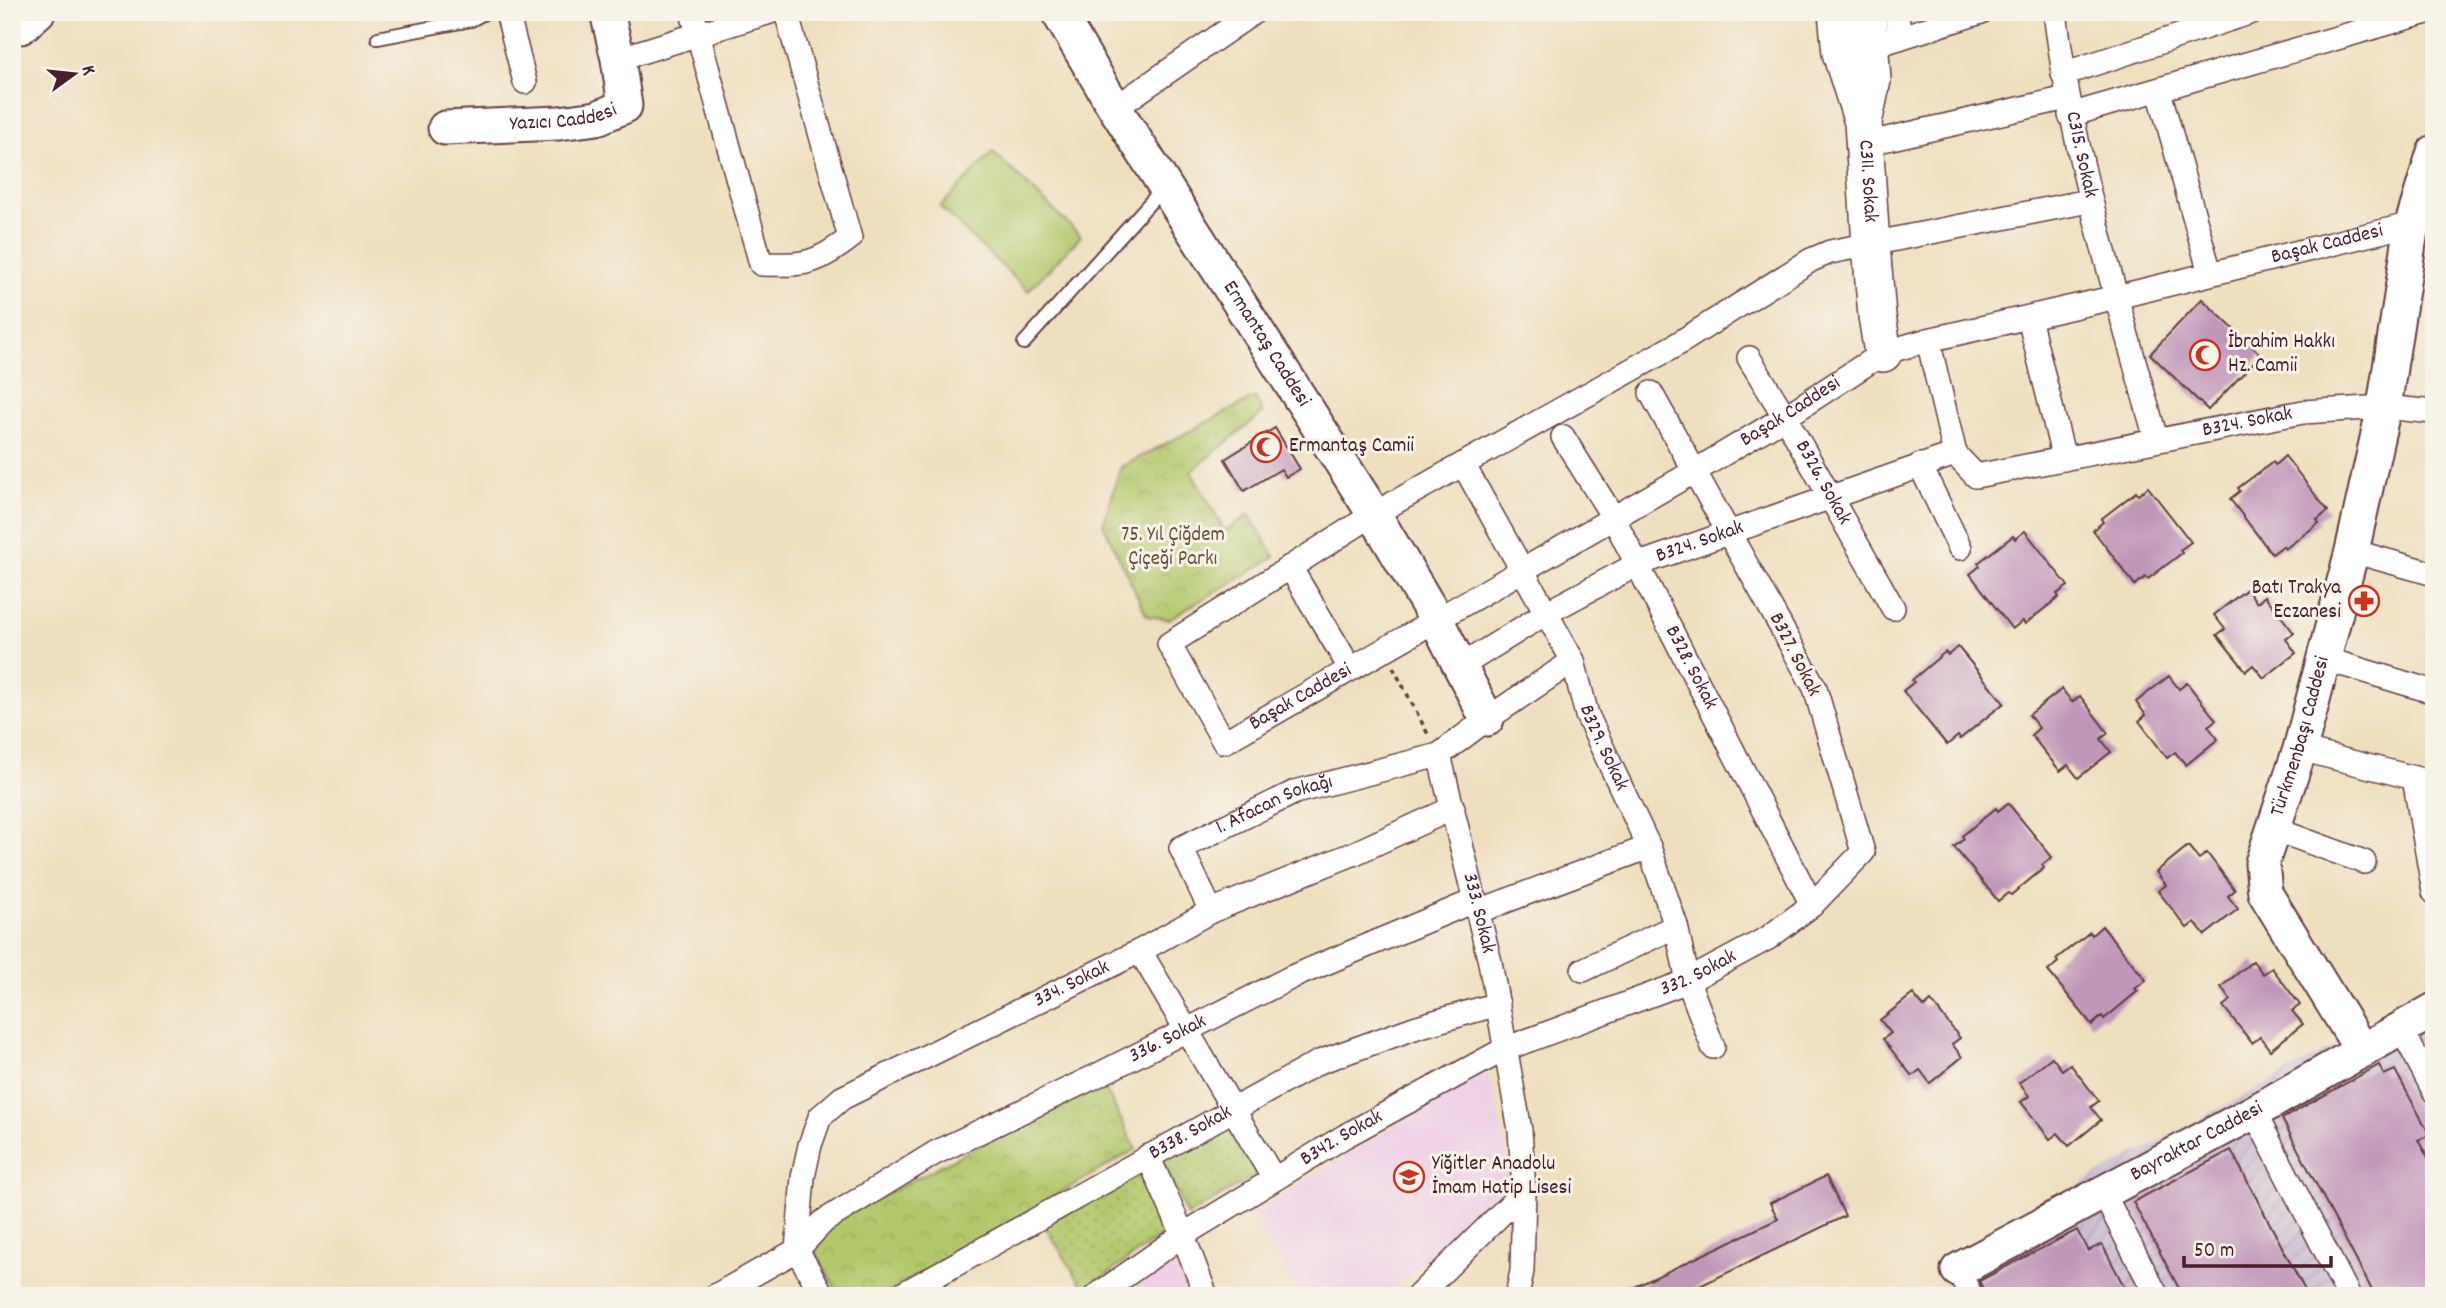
<svg xmlns="http://www.w3.org/2000/svg" width="2446" height="1308" font-family="Dekko,sans-serif">
<style>
.built{fill:#efd0e6}
.industrial{fill:url(#industrial-furrows)}
.grass{fill:url(#grass-dots);stroke:#7e744c;stroke-width:2}
.park{fill:url(#park-crowns);stroke:#7e744c;stroke-width:2}
.garden{fill:#b3c86c;stroke:#7e744c;stroke-width:2}
.building{fill:#c197b9}
.lines{fill:none;stroke-linecap:round;stroke-linejoin:round}
.lane-casing{stroke:#633c41;stroke-width:16}
.street-casing{stroke:#633c41;stroke-width:26}
.secondary-casing{stroke:#633c41;stroke-width:37}
.primary-casing{stroke:#633c41;stroke-width:40}
.path{stroke:#633c41;stroke-width:3.5;stroke-dasharray:5 5;stroke-linecap:butt}
.lane{stroke:#fff;stroke-width:12}
.street{stroke:#fff;stroke-width:23}
.secondary{stroke:#fff;stroke-width:33}
.primary{stroke:#fff;stroke-width:37}
.labels{text-anchor:middle;dominant-baseline:central;stroke-width:6;stroke-linejoin:round;paint-order:stroke}
.street-label{font-size:21px;fill:#4a1f2b;stroke:#f7f3e8}
.poi-label{font-size:21px;fill:#4a1f2b;stroke:#f7f3e8;text-anchor:start}
.park-label{font-size:21px;fill:#6a523e;stroke:#f7f3e8}
</style>
<defs>
<pattern id="industrial-furrows" width="10" height="10" patternUnits="userSpaceOnUse" patternTransform="scale(1.75)"><rect width="10" height="10" fill="#cdbed2"/><path d="M-1 1l2-2M0 10L10 0M9 11l2-2" fill="none" stroke="#b2a3b4"/></pattern>
<pattern id="grass-dots" width="8" height="8" patternUnits="userSpaceOnUse" patternTransform="scale(1.75)"><rect width="8" height="8" fill="#b3c86c"/><path d="M2 2h.1M6 6h.1" fill="none" stroke="#9bab5e" stroke-width="1.8" stroke-linecap="round"/></pattern>
<pattern id="park-crowns" width="20" height="18" patternUnits="userSpaceOnUse" patternTransform="scale(1.75)"><rect width="20" height="18" fill="#b3c86c"/><path d="M2 6a3 3 0 1 1 6 0M12 15a3 3 0 1 1 6 0" fill="none" stroke="#9bab5e"/></pattern>
</defs>
<rect width="100%" height="100%" fill="#f7f3e8"/>
<filter id="ink" filterUnits="userSpaceOnUse"><feTurbulence type="fractalNoise" baseFrequency=".0143" numOctaves="2"/><feDisplacementMap in="SourceGraphic" scale="14" xChannelSelector="R" yChannelSelector="G"/><feConvolveMatrix kernelMatrix="1 2 1 2 8 2 1 2 1" color-interpolation-filters="sRGB"/></filter>
<filter id="wash" filterUnits="userSpaceOnUse"><feTurbulence type="fractalNoise" baseFrequency=".00686" numOctaves="4" result="noise"/><feDisplacementMap in="SourceGraphic" scale="28" xChannelSelector="R" yChannelSelector="G"/><feGaussianBlur stdDeviation="1.57" result="paint"/><feColorMatrix in="noise" values="0 0 0 0 0 0 0 0 0 0 0 0 0 0 0 0 0 1.4 0 .05"/><feComposite in="paint" operator="in"/></filter>
<g filter="url(#wash)">
<rect width="100%" height="100%" fill="#eedfbe"/>
<!-- built -->
<g class="built">
<path d="M1482 1072 1492 1084 1510 1170 1506 1185 1385 1296H1299L1251 1214Z"/>
<path d="M1168 1266 1178 1272 1187 1296H1123Z"/>
</g>
<!-- industrial -->
<path class="industrial" d="M2434 993V1296H1953L1936 1262Z"/>
<!-- grass -->
<g class="grass">
<path d="M1233 1126 1259 1173 1187 1216 1162 1161Z"/>
<path d="M1144 1172 1167 1218 1159 1237 1085 1290 1043 1223Z"/>
</g>
<!-- park -->
<g class="park">
<path d="M1255 397 1263 413 1191 471 1225 531 1249 515 1275 557 1169 619 1147 616 1103 524 1121 467Z"/>
<path d="M1102 1082 1136 1149 882 1296H839L812 1245 822 1227Z"/>
</g>
<!-- garden -->
<path class="garden" d="M993 152 1081 236 1028 291 940 207Z"/>
<g id="blocks">
<!-- building -->
<g class="building">
<path d="M2202 299 2261 355 2208 410 2150 354Z"/>
<path d="M1275 428 1300 469 1286 477 1281 469 1244 491 1225 459Z"/>
<path d="M2285 456 2328 511 2317 520 2319 523 2285 549 2283 546 2272 554 2230 499 2240 491 2238 488 2273 462 2275 465Z"/>
<path d="M2148 487 2191 542 2180 550 2182 553 2148 579 2146 577 2135 585 2093 530 2103 522 2101 519 2136 492 2138 495Z"/>
<path d="M2025 531 2068 586 2057 594 2059 597 2025 624 2023 621 2012 629 1970 574 1980 566 1978 563 2013 536 2015 539Z"/>
<path d="M2247 589 2257 603 2265 596 2294 633 2286 639 2296 653 2264 678 2253 665 2246 671 2217 635 2225 629 2214 615Z"/>
<path d="M1958 647 2004 703 1960 739 1958 736 1947 745 1903 691 1914 682 1912 680 1945 652 1948 655Z"/>
<path d="M2169 676 2179 689 2187 683 2216 720 2208 726 2218 739 2186 765 2175 752 2167 758 2139 721 2146 715 2136 702Z"/>
<path d="M2062 689 2072 702 2080 696 2108 733 2101 739 2111 752 2078 778 2068 765 2060 771 2031 735 2039 728 2029 715Z"/>
<path d="M2008 803 2052 857 2042 865 2044 868 2011 895 2008 893 1998 901 1954 847 1964 839 1962 836 1996 808 1998 811Z"/>
<path d="M2188 846 2199 859 2207 853 2235 890 2228 896 2238 909 2205 935 2195 922 2187 928 2158 891 2166 885 2156 872Z"/>
<path d="M2102 926 2146 980 2135 989 2138 991 2104 1019 2102 1016 2092 1025 2048 971 2058 962 2056 959 2090 932 2092 935Z"/>
<path d="M2253 961 2263 974 2272 968 2300 1005 2292 1011 2303 1024 2270 1050 2260 1037 2252 1043 2223 1006 2231 1000 2221 987Z"/>
<path d="M1913 994 1924 1007 1931 1001 1960 1038 1952 1044 1962 1057 1930 1083 1920 1070 1912 1076 1883 1039 1891 1033 1880 1020Z"/>
<path d="M2052 1057 2062 1070 2070 1064 2099 1101 2091 1107 2101 1120 2069 1146 2058 1133 2050 1139 2021 1102 2029 1096 2019 1083Z"/>
<path d="M2379 1065 2384 1075 2395 1070 2430 1135 2418 1140 2434 1169V1296H2375L2282 1119Z"/>
<path d="M2231 1150 2308 1296H2183L2133 1202Z"/>
<path d="M1826 1176 1845 1216 1679 1296H1616L1778 1219 1770 1203Z"/>
<path d="M2077 1230 2088 1251 2102 1244 2129 1296H1987L1979 1281Z"/>
</g>
</g>
</g>
<g filter="url(#ink)">
<use href="#blocks" fill-opacity="0" stroke="#633c41" stroke-width="2"/>
<g class="lines">
<!-- lane casing -->
<g class="lane-casing">
<g id="lane">
<path d="M378 38 471 20 486 12"/>
<path d="M1024 343 1164 187"/>
</g>
</g>
<!-- street casing -->
<g class="street-casing">
<g id="street">
<path d="M507 12 525 82"/>
<path d="M692 12 761 264C805 265 815 265 850 238L786 12"/>
<path d="M1897 12 1899 38"/>
<path id="s1" d="M2055 12C2073 158 2117 298 2156 439"/>
<path d="M1870 47 1981 12"/>
<path d="M618 59 770 12"/>
<path d="M2063 74 2252 12"/>
<path d="M2159 91 2210 273"/>
<path d="M1115 108 1254 12"/>
<path d="M2070 115 2427 12"/>
<path d="M1865 144 2067 98"/>
<path id="s2" d="M2089 201 1830 252 1811 260 1676 345 1374 514 1169 644 1224 742 1695 471 1785 417 1883 353 1928 340 2117 297 2412 224 2434 221"/>
<path d="M2029 318 2064 459"/>
<path d="M1928 340 1955 454"/>
<path id="s3" d="M1749 358 1785 417 1893 608"/>
<path id="s4" d="M1563 437 1613 517 1812 905"/>
<path id="s5" d="M1463 464 1573 661 1587 715 1649 847 1676 926 1688 981 1713 1047"/>
<path d="M1920 465 1960 548"/>
<path d="M2352 551 2434 574"/>
<path d="M1290 567 1350 668"/>
<path d="M2325 659 2434 692"/>
<path id="s6" d="M1461 666 1546 613 1636 565 1955 454 1976 476 2303 412 2384 407 2434 412"/>
<path d="M2300 749 2434 783"/>
<path id="s7" d="M1439 755 1490 962 1520 1130 1524 1191 1522 1271 1517 1296"/>
<path d="M2414 778 2434 892"/>
<path d="M2274 829 2364 862"/>
<path id="s8" d="M1211 911 1181 848 1295 792 1439 755 1487 719 1573 661"/>
<path d="M1479 911 1649 847"/>
<path d="M1140 951 1274 1179"/>
<path d="M1583 970 1676 926"/>
<path d="M2402 1030 2434 1091"/>
<path d="M2254 1112 2349 1296"/>
<path d="M1148 1156 1183 1235 1206 1296"/>
<path d="M2103 1193 2157 1296"/>
<path d="M1958 1270 1971 1296"/>
<path id="s9" d="M715 1296 797 1250 824 1221 935 1153 1094 1077 1292 977 1476 900"/>
<path id="s10" d="M823 1296 797 1250 803 1177 810 1145 820 1117 842 1098 1140 951 1211 911 1355 853 1453 808"/>
<path id="s11" d="M899 1296 1319 1062 1417 1027 1498 1004"/>
<path id="s12" d="M1096 1296 1183 1235 1345 1136 1505 1049 1688 981 1768 938 1812 905 1863 852 1815 688 1651 393"/>
<path d="M1418 1296 1524 1191"/>
</g>
</g>
<!-- secondary casing -->
<g class="secondary-casing">
<g id="secondary">
<path id="s13" d="M1058 12 1115 108 1374 514 1436 619 1487 719"/>
<path d="M12 16 21 27 38 12"/>
<path id="s14" d="M445 128 559 123 597 118 625 106 618 59 607 12"/>
<path id="s15" d="M2362 1051 2265 893 2262 863 2300 749 2352 551 2384 407 2412 224 2434 152"/>
<path id="s16" d="M1958 1270 2254 1112 2434 1010"/>
</g>
</g>
<!-- primary casing -->
<g class="primary-casing">
<g id="primary">
<path id="s17" d="M1837 12 1841 53 1863 122 1871 245 1877 316 1883 353"/>
<path d="M1865 114 1872 80 1867 12"/>
</g>
</g>
<!-- path -->
<path class="path" d="M1393 667 1430 738"/>
<!-- lane -->
<use href="#lane" class="lane"/>
<!-- street -->
<use href="#street" class="street"/>
<!-- secondary -->
<use href="#secondary" class="secondary"/>
<!-- primary -->
<use href="#primary" class="primary"/>
</g>
</g>
<!-- icons -->
<defs>
<g id="mosque-ring" transform="scale(1.575)"><circle r="9.5" fill="#f7f3e8" stroke="#c8321e" stroke-width="1.5"/><path d="M3.5-4.9A6 6 0 1 0 3.5 4.9A5 5 0 1 1 3.5-4.9Z" fill="#c8321e"/></g>
<g id="pharmacy-ring" transform="scale(1.575)"><circle r="9.5" fill="#f7f3e8" stroke="#c8321e" stroke-width="1.5"/><path d="M-2-6h4v4h4v4h-4v4h-4v-4h-4v-4h4Z" fill="#c8321e"/></g>
<g id="school-ring" transform="scale(1.575)"><circle r="9.5" fill="#f7f3e8" stroke="#c8321e" stroke-width="1.5"/><path d="M0-5L7-2L0 1L-7-2ZM-4 1L0 2.5L4 1V4Q0 6-4 4Z" fill="#c8321e"/></g>
</defs>
<g fill-rule="evenodd">
<use href="#mosque-ring" x="2205" y="355"/>
<use href="#mosque-ring" x="1266" y="447"/>
<use href="#pharmacy-ring" x="2364" y="601"/>
<use href="#school-ring" x="1409" y="1177"/>
</g>
<g class="labels">
<!-- street labels -->
<g class="street-label">
<text stroke="none"><textPath href="#s14" startOffset="119">Yazıcı Caddesi</textPath></text>
<text stroke="none"><textPath href="#s1" startOffset="145">C315. Sokak</textPath></text>
<text stroke="none"><textPath href="#s17" startOffset="173">C311. Sokak</textPath></text>
<text stroke="none"><textPath href="#s2" startOffset="2368">Başak Caddesi</textPath></text>
<text stroke="none"><textPath href="#s13" startOffset="392">Ermantaş Caddesi</textPath></text>
<text stroke="none"><textPath href="#s2" startOffset="1801">Başak Caddesi</textPath></text>
<text stroke="none"><textPath href="#s6" startOffset="847">B324. Sokak</textPath></text>
<text stroke="none"><textPath href="#s3" startOffset="145">B326. Sokak</textPath></text>
<text stroke="none"><textPath href="#s6" startOffset="270">B324. Sokak</textPath></text>
<text transform="translate(1794 655) rotate(63)">B327. Sokak</text>
<text stroke="none"><textPath href="#s4" startOffset="264">B328. Sokak</textPath></text>
<text stroke="none"><textPath href="#s2" startOffset="1234">Başak Caddesi</textPath></text>
<text stroke="none"><textPath href="#s15" startOffset="348">Türkmenbaşı Caddesi</textPath></text>
<text stroke="none"><textPath href="#s5" startOffset="318">B329. Sokak</textPath></text>
<text stroke="none"><textPath href="#s8" startOffset="173">1. Afacan Sokağı</textPath></text>
<text stroke="none"><textPath href="#s7" startOffset="163">333. Sokak</textPath></text>
<text stroke="none"><textPath href="#s12" startOffset="686">332. Sokak</textPath></text>
<text stroke="none"><textPath href="#s10" startOffset="474">334. Sokak</textPath></text>
<text stroke="none"><textPath href="#s9" startOffset="523">336. Sokak</textPath></text>
<text stroke="none"><textPath href="#s11" startOffset="334">B338. Sokak</textPath></text>
<text stroke="none"><textPath href="#s12" startOffset="292">B342. Sokak</textPath></text>
<text stroke="none"><textPath href="#s16" startOffset="271">Bayraktar Caddesi</textPath></text>
</g>
<!-- poi labels -->
<g class="poi-label">
<text x="2228" y="343">İbrahim Hakkı<tspan x="2228" dy="24">Hz. Camii</tspan></text>
<text x="1289" y="447">Ermantaş Camii</text>
<text x="2341" y="589" text-anchor="end">Batı Trakya<tspan x="2341" dy="24">Eczanesi</tspan></text>
<text x="1432" y="1165">Yiğitler Anadolu<tspan x="1432" dy="24">İmam Hatip Lisesi</tspan></text>
</g>
<!-- park labels -->
<g class="park-label">
<text x="1173" y="536">75. Yıl Çiğdem<tspan x="1173" dy="24">Çiçeği Parkı</tspan></text>
</g>
</g>
<!-- margin -->
<rect width="2446" height="1308" fill="none" stroke="#f7f3e8" stroke-width="42"/>
<!-- north arrow -->
<g transform="translate(74 74) rotate(75)" stroke="#f7f3e8" stroke-width="5" paint-order="stroke">
<path d="M0-5L12 26L0 18L-12 26Z" fill="#4a1f2b"/>
<text y="-10" font-size="19" font-weight="bold" text-anchor="middle" fill="#4a1f2b">K</text>
</g>
<!-- scale -->
<path d="M2184 1256v10h147v-10" fill="none" stroke="#4a1f2b" stroke-width="3.5"/>
<text x="2194" y="1256" font-size="21" fill="#4a1f2b" stroke="#f7f3e8" stroke-width="5" paint-order="stroke">50 m</text>
</svg>
